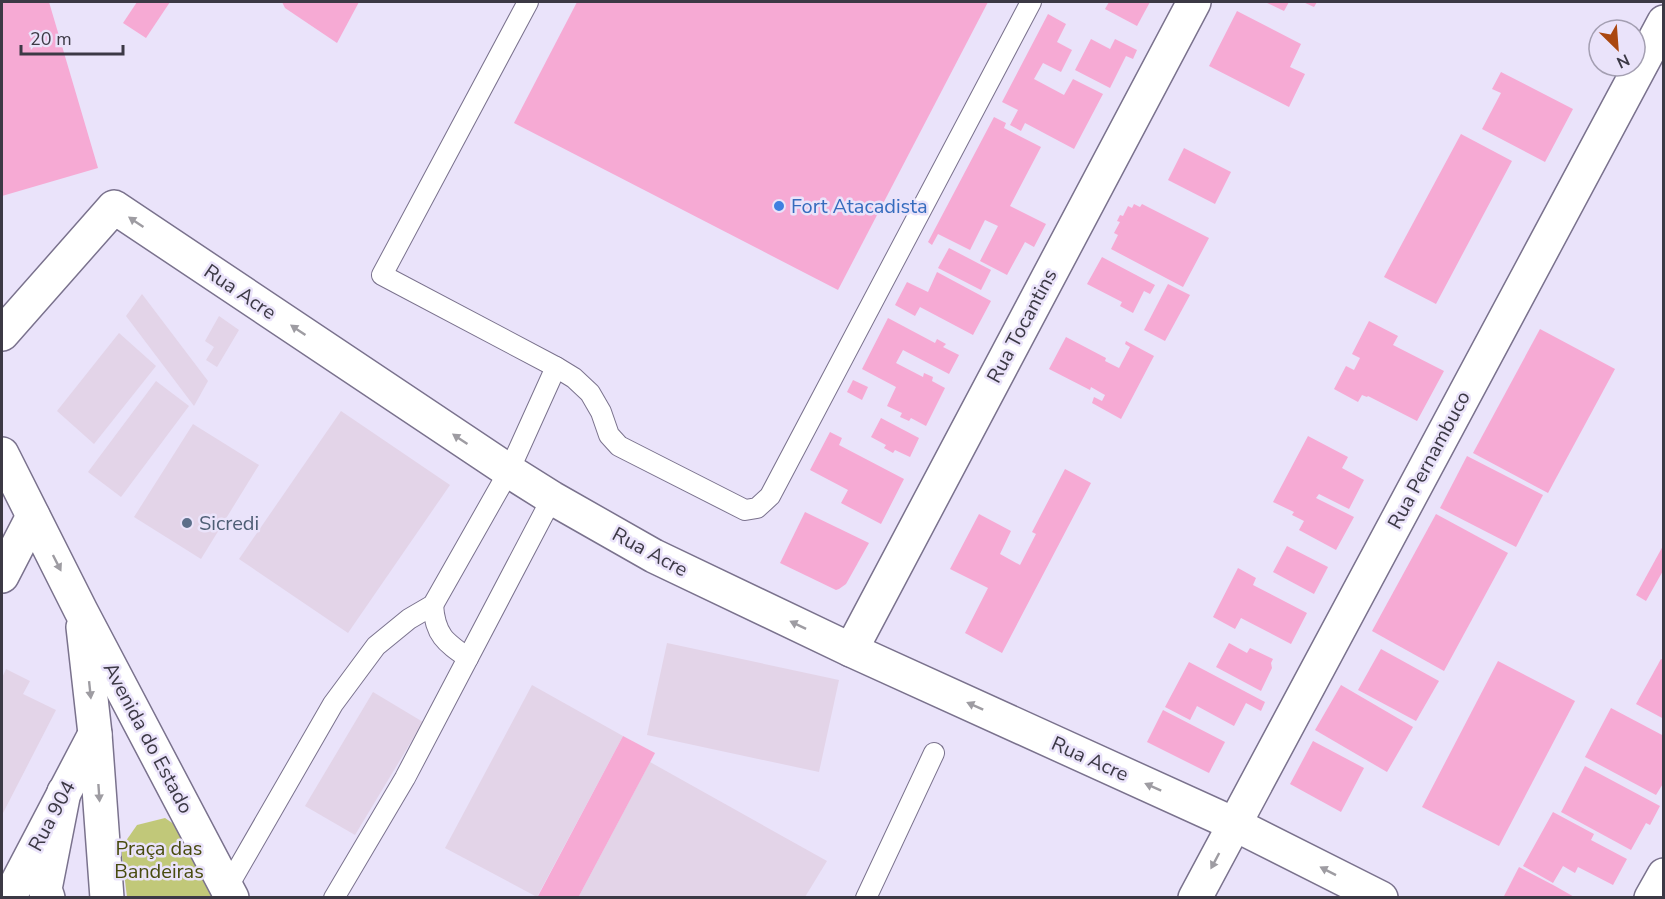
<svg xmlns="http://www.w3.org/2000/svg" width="1665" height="899" font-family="'Nunito Sans',sans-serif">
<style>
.commercial{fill:#e3d4e8}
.green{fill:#c1c879}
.building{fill:#f6aad4}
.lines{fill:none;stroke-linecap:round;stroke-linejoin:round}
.lane-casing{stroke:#7a728d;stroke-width:22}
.street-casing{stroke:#7a728d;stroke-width:36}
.primary-casing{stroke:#7a728d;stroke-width:36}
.lane{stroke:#fff;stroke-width:20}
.street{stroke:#fff;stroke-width:33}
.primary{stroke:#fff;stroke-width:33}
.oneway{fill:#9e9ca2}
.shop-dot{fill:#3f7fe0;stroke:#eae3fa;stroke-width:2}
.service-dot{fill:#5c6f8a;stroke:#eae3fa;stroke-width:2}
.labels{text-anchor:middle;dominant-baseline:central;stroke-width:5;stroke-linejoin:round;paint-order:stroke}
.shop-label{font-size:20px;fill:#366cbe;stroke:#eae3fa;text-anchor:start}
.street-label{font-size:20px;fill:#3c3945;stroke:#eae3fa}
.service-label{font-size:20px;fill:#4e5e75;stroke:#eae3fa;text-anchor:start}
.park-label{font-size:20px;fill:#484b0e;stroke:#eae3fa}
</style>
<rect width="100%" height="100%" fill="#eae3fa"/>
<!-- commercial -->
<g class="commercial">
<path d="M142 294 208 381 194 406 126 316Z"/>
<path d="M219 316 239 330 217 367 206 360 214 347 205 341Z"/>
<path d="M119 333 156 366 94 444 57 411Z"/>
<path d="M156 381 189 406 121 497 88 472Z"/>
<path d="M341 411 450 485 348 633 239 559Z"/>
<path d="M193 424 259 465 201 559 134 517Z"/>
<path d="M667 643 839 680 819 772 647 735Z"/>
<path d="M6 669 30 681 23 694 56 710 2 815V678Z"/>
<path d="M532 685 623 736 537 897 445 848Z"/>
<path d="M373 692 423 722 355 835 305 806Z"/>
<path d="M650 762 827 861 805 897 578 898Z"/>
</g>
<!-- green -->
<path class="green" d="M165 818 184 831 218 897H127L121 848 137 825Z"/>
<!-- building -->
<g class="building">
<path d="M2 2H49L98 168 2 196V125H3L2 120Z"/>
<path d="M137 2H170L146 38 123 23Z"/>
<path d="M282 2H359L337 43 285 8Z"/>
<path d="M577 2H988L838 290 514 123Z"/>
<path d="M1109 2H1150L1137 26 1105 9Z"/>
<path d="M1265 2H1289L1284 11Z"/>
<path d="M1303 2H1317L1314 7Z"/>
<path d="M1237 11 1301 44 1290 67 1305 74 1289 107 1209 66Z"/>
<path d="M1048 14 1066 24 1057 42 1072 50 1061 72 1043 63 1034 79 1064 95 1073 79 1103 94 1074 149 1025 123 1021 131 1010 125 1018 110 1002 102Z"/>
<path d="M1091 39 1110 49 1115 39 1137 50 1133 59 1126 56 1110 88 1075 70Z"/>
<path d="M1501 72 1573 109 1545 162 1482 129 1501 93 1492 89Z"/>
<path d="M994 117 1006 123 1004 128 1041 147 1010 206 1046 224 1034 247 1025 242 1007 275 980 261 998 226 985 220 970 250 938 234 932 245 928 242Z"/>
<path d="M1461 134 1512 161 1436 304 1384 277Z"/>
<path d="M1184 148 1231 172 1215 204 1168 180Z"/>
<path d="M1134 204 1140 207 1142 204 1209 238 1183 287 1111 249 1118 235 1114 233 1120 222 1117 221 1120 215 1123 216 1128 206 1132 208Z"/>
<path d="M949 248 991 270 981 290 938 268Z"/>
<path d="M1102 257 1155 285 1150 294 1144 291 1133 313 1120 306 1122 302 1087 284Z"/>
<path d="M937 272 991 301 973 335 920 307 915 316 895 305 907 282 928 292Z"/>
<path d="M1168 284 1190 295 1165 341 1144 330Z"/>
<path d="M888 318 935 343 937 339 946 344 943 347 959 355 949 374 903 350 896 363 923 377 924 373 933 377 932 381 945 388 926 426 911 418 909 421 900 417 902 413 887 406 896 387 862 369Z"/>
<path d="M1369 321 1398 336 1393 345 1444 371 1417 421 1368 396 1367 397 1362 395 1358 402 1334 389 1346 366 1354 370 1360 358 1352 354Z"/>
<path d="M1540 329 1615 369 1548 493 1473 453Z"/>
<path d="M1066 337 1106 358 1105 361 1119 368 1130 347 1125 344 1126 341 1154 356 1121 419 1092 403 1094 397 1102 401 1105 395 1091 387 1090 390 1049 369Z"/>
<path d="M853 380 868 387 862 400 847 392Z"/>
<path d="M881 418 919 438 910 457 895 450 893 453 884 448 886 445 871 437Z"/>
<path d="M830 432 842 438 839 445 904 479 881 524 841 503 848 490 810 470Z"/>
<path d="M1308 436 1348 457 1342 468 1364 480 1349 509 1319 494 1316 498 1354 517 1336 550 1299 530 1304 521 1292 515 1294 512 1273 502Z"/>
<path d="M1467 456 1543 495 1516 547 1440 508Z"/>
<path d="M1065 469 1091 483 1002 653 965 633 988 588 950 569 979 514 1011 531 1000 554 1020 565 1036 534 1032 532Z"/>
<path d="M805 512 869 543 846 584 839 589 836 590 780 563Z"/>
<path d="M1436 514 1508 553 1444 671 1372 631Z"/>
<path d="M1664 544V569L1646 601 1636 595Z"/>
<path d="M1287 546 1328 567 1314 594 1273 572Z"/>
<path d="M1238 568 1256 578 1253 585 1307 613 1291 644 1241 618 1235 629 1213 617Z"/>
<path d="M1229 643 1247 653 1250 648 1273 659 1271 663 1272 668 1261 691 1216 667Z"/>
<path d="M1381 649 1439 681 1416 721 1358 690Z"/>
<path d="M1661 659 1664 660V719L1636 704Z"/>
<path d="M1498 661 1575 701 1499 846 1422 807Z"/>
<path d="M1189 662 1265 702 1261 711 1246 703 1234 726 1197 706 1190 720 1165 707Z"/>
<path d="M1341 685 1413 727 1387 772 1315 730Z"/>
<path d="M1611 708 1664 736V782L1656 795 1585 757Z"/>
<path d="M1163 710 1225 742 1209 773 1147 742Z"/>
<path d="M623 736 655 753 578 898H537Z"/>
<path d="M1313 741 1364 768 1341 812 1290 784Z"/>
<path d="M1585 766 1660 806 1650 825 1646 823 1631 850 1561 812Z"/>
<path d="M1553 812 1594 834 1591 840 1627 859 1613 885 1578 867 1575 873 1563 866 1553 883 1523 866Z"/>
<path d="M1519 867 1555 886 1576 898H1503Z"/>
</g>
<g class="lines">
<!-- lane casing -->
<g class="lane-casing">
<g id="lane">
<path d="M528 2 382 275 556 367 574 378 590 393 601 412 609 435 619 446 745 510 757 508 770 496 1031 2"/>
<path d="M433 605C435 635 445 642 468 658"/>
<path d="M227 888 333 704 376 646 409 619 433 605 509 471 556 367"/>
<path d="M334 898 405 778 552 498"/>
<path d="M866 898 934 753"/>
</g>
</g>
<!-- street casing -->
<g class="street-casing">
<g id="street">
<path d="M2 334 114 207 509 471 552 498 654 556 851 650 1234 824 1381 898"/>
<path d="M2 576 33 516"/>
<path d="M851 650 1194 2"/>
<path d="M9 898 95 734"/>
<path d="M1195 898 1664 22"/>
<path d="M1651 898 1664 875"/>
</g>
</g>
<!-- primary casing -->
<g class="primary-casing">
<g id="primary">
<path d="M2 454 81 611 232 898"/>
<path d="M83 627 95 734 107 898"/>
<path d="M48 898 45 889 64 792"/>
</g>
</g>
<!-- lane -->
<use href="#lane" class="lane"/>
<!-- street -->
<use href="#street" class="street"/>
<!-- primary -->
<use href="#primary" class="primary"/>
</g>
<!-- one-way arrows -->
<defs><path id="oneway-solid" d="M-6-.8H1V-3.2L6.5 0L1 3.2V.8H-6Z" transform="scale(1.5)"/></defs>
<g class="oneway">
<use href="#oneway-solid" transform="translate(136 222) rotate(-146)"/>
<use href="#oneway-solid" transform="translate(298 330) rotate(-146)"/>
<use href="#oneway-solid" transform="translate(460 439) rotate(-146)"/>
<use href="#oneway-solid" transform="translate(57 563) rotate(63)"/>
<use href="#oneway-solid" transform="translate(798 625) rotate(-154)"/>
<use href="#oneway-solid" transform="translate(90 690) rotate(84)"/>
<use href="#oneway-solid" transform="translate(975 706) rotate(-156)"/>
<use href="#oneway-solid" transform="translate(1153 787) rotate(-156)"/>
<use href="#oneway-solid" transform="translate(99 793) rotate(86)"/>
<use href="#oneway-solid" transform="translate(1215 861) rotate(118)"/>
<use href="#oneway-solid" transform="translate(1328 871) rotate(-153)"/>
</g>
<!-- markers -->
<circle class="shop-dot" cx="779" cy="206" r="6"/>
<circle class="service-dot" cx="187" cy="523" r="6"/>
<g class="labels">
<!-- shop labels -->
<g class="shop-label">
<text x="791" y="206">Fort Atacadista</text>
</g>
<!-- street labels -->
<g class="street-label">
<text transform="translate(240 292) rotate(34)">Rua Acre</text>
<text transform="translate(1022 326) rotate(-62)">Rua Tocantins</text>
<text transform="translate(1429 460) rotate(-62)">Rua Pernambuco</text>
<text transform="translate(650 552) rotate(28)">Rua Acre</text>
<text transform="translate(148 738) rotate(62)">Avenida do Estado</text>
<text transform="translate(1090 759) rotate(24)">Rua Acre</text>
<text transform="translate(52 816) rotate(-62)">Rua 904</text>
</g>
<!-- service labels -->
<g class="service-label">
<text x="199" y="523">Sicredi</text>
</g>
<!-- park labels -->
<g class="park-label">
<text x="159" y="848">Praça das<tspan x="159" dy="23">Bandeiras</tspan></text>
</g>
</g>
<!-- border -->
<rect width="1665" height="899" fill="none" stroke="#3c3945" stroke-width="6"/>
<!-- north arrow -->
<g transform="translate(1617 48) rotate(155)"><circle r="28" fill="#eae3fa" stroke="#a49fb2" stroke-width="1.5"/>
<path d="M0-4.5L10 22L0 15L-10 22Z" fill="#aa4710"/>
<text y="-9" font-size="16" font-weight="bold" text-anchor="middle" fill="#3c3945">N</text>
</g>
<!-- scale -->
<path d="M21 45v9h102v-9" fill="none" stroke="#3c3945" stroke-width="3"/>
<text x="30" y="45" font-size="18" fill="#3c3945" stroke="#eae3fa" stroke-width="4.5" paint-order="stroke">20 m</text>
</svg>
